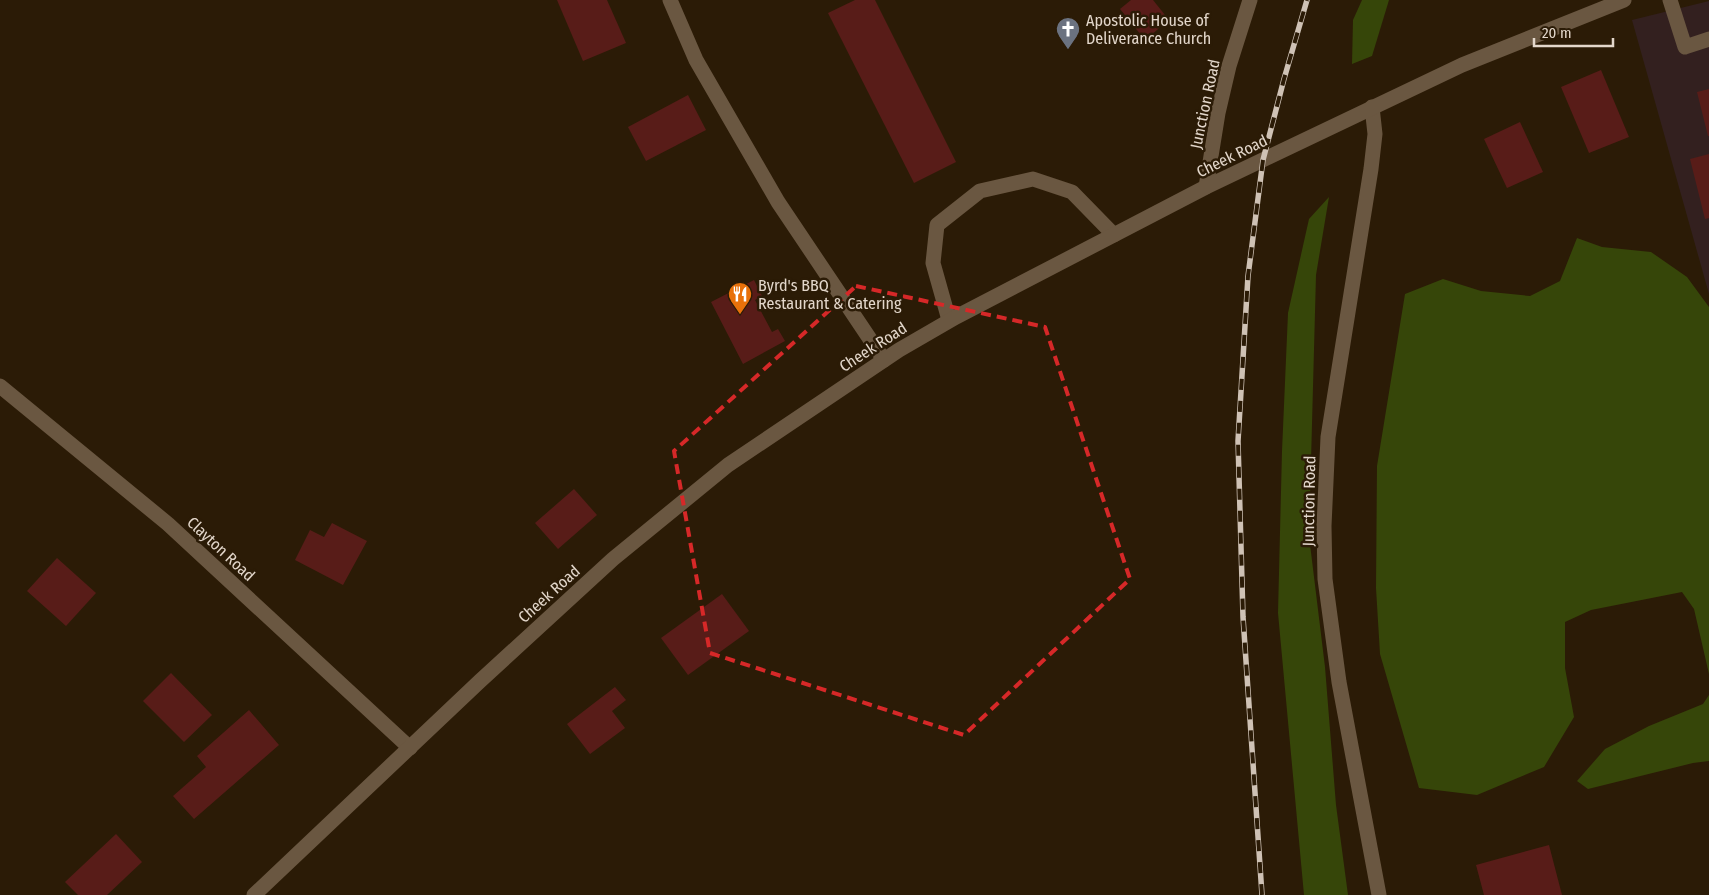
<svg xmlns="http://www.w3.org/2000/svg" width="1709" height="895" font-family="'Fira Sans Condensed',sans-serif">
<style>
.industrial{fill:#33201f}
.green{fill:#364609}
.building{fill:#581c18}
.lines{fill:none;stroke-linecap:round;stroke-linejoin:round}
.minor{stroke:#6a5741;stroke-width:15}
.rail-casing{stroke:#cfc2b5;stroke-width:5.5}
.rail{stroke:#2b1b06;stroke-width:4;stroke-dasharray:11;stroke-linecap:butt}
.marked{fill:none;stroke:#d62828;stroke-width:4;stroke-dasharray:10 6;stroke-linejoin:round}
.labels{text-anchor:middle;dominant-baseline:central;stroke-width:5;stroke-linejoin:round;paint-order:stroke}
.poi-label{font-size:16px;fill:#e3d7cb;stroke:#2b1b06;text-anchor:start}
.street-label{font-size:16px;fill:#e3d7cb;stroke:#2b1b06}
</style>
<rect width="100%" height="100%" fill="#2b1b06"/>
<!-- industrial -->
<path class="industrial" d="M1709 1V294L1632 20Z"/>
<!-- green -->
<g class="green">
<path d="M1362 0H1389L1372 56 1352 64 1353 20Z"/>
<path d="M1329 197 1316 275 1309 536 1325 667 1336 805 1348 895H1304L1278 613 1282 451 1288 313 1309 219Z"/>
<path d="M1577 238 1602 247 1651 252 1687 277 1709 307V674L1694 609 1682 592 1591 610 1565 622V668L1574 717 1544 767 1477 795 1419 788 1380 654 1376 588 1377 466 1405 294 1443 279 1481 291 1530 296 1560 281Z"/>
<path d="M1709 695V761L1693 763 1588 789 1577 781 1605 749 1649 726 1703 704Z"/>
</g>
<!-- building -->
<g class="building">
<path d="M557 0H607L626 43 583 61Z"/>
<path d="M855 0H875L956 162 914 183 828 13Z"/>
<path d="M1131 0H1153L1169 20 1145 40 1120 9Z"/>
<path d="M1601 70 1629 137 1589 153 1561 87Z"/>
<path d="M1709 89V136H1708L1697 92Z"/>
<path d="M688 95 706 130 646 161 628 127Z"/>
<path d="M1520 122 1543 172 1507 188 1484 139Z"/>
<path d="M1709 154V218L1705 219 1690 159Z"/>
<path d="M754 280 762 296 755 300 772 332 778 329 785 341 743 364 711 302Z"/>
<path d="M574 489 597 515 558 549 535 523Z"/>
<path d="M332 523 367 541 343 585 295 560 310 530 324 537Z"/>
<path d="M57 558 96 593 66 626 27 591Z"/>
<path d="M722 594 749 631 688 675 661 638Z"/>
<path d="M171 673 212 715 184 742 143 701Z"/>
<path d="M615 687 626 700 612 711 625 728 590 754 567 724Z"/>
<path d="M249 710 279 745 194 819 173 796 206 767 197 756Z"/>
<path d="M116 834 142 862 107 895H78L65 882Z"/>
<path d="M1549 845 1562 895H1484L1476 865Z"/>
</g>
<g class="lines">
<!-- minor -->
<g class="minor">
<path d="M670 0 696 60 778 202 884 360"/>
<path d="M1670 0 1685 47 1709 39"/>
<path d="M1372 107 1375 134 1371 169 1328 437 1324 526 1325 579 1339 682 1379 895"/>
<path d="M1206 187 1218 113 1229 66 1250 0"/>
<path d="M949 320 933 263 937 225 980 191 1033 179 1072 192 1114 235"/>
<path d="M0 386 168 524 410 748"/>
<path d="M254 895 480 681 613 559 728 465 899 350 956 317 1206 187 1462 65 1624 0"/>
</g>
<!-- rail casing -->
<g class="rail-casing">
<path id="rail" d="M1262 895 1243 617 1238 441 1248 276 1263 160 1284 79 1307 0"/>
</g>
<!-- rail -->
<use href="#rail" class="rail"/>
</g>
<!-- marked area -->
<path class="marked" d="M856 286 1045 327 1130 579 964 735 710 653 674 451Z"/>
<!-- icons -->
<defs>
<g id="church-pin" transform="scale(1.25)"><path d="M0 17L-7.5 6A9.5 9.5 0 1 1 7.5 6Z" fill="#6b7280" stroke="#2b1b06"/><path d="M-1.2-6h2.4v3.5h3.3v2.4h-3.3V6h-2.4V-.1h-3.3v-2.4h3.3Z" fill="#fff"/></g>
<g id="restaurant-pin" transform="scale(1.25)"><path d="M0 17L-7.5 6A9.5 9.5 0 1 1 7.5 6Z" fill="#e8710a" stroke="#2b1b06"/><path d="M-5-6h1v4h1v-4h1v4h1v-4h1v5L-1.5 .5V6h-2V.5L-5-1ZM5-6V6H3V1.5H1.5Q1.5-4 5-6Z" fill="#fff"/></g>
</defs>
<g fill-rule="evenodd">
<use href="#church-pin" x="1068" y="29"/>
<use href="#restaurant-pin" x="740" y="294"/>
</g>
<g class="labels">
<!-- poi labels -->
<g class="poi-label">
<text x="1086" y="20">Apostolic House of<tspan x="1086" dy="18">Deliverance Church</tspan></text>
<text x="758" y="285">Byrd's BBQ<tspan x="758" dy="18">Restaurant &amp; Catering</tspan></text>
</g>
<!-- street labels -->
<g class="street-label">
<text transform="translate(1205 104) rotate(-78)">Junction Road</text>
<text transform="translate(1232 156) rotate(-26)">Cheek Road</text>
<text transform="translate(873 347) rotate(-33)">Cheek Road</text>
<text transform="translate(1309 501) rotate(-89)">Junction Road</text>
<text transform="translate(221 549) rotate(43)">Clayton Road</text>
<text transform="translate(549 594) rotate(-42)">Cheek Road</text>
</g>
</g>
<!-- scale -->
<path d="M1534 38v8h79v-8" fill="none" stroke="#e3d7cb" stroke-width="2.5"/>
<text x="1542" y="38" font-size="15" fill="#e3d7cb" stroke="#2b1b06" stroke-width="4" paint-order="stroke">20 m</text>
</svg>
